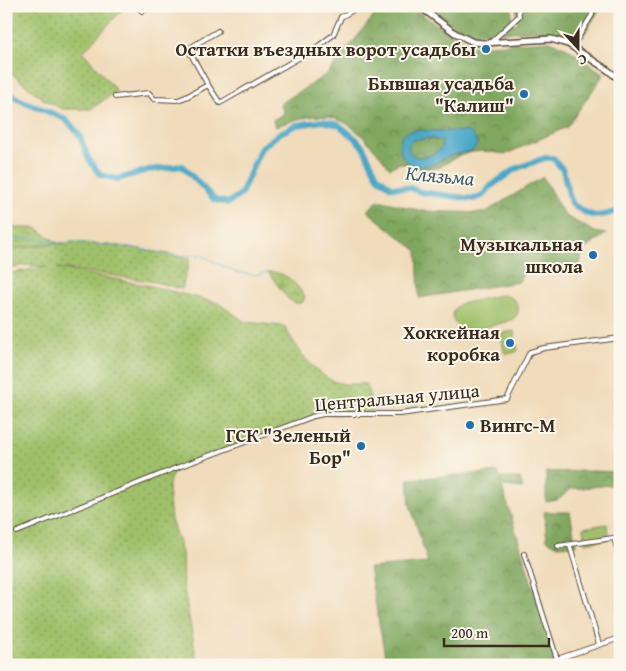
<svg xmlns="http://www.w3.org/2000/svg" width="626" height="671" font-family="'Gentium Book Plus',serif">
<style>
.grass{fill:url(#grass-dots);stroke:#6e7644}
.forest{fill:url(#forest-crowns);stroke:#5e683e;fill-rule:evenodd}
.wetland{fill:url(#wetland-marsh);stroke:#6e7644}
.park{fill:#a0c16a;stroke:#6e7644}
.water{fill:#48a8c7;stroke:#426972;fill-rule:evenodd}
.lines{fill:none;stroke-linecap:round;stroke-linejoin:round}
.stream{stroke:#48a8c7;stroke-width:1}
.river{stroke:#48a8c7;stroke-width:6}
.street-casing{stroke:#564535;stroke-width:6}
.secondary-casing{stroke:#564535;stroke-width:8}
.street{stroke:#fff;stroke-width:4}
.secondary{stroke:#fff;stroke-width:5}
.poi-dot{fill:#1f6fb2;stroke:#fbf7ec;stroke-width:2}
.labels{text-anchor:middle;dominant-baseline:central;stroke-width:4;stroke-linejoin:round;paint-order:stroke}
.poi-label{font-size:19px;font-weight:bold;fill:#3b2a1e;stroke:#fbf7ec;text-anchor:end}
.street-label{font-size:19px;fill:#3b2a1e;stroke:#fbf7ec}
.water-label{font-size:20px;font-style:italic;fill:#405c62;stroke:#fbf7ec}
</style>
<defs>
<pattern id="grass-dots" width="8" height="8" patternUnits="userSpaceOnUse" patternTransform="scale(1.25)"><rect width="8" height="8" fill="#a0c16a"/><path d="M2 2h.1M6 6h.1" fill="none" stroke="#849d57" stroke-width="1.8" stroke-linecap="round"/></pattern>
<pattern id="forest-crowns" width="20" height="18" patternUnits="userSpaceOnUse" patternTransform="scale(1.25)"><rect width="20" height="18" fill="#80a75e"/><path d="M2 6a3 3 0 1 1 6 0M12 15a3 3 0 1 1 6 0" fill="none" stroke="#6a884d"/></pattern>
<pattern id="wetland-marsh" width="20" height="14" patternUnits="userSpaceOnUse" patternTransform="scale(1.25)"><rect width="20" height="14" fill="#a0c16a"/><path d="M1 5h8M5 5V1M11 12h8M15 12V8" fill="none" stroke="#849d57"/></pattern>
</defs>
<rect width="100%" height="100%" fill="#fbf7ec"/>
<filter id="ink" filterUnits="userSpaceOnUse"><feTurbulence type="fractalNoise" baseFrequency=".02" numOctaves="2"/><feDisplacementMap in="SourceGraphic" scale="10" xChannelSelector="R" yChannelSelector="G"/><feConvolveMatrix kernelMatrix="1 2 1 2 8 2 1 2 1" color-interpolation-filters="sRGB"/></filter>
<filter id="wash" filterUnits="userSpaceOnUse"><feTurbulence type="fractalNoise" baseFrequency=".0096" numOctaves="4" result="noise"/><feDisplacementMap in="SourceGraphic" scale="20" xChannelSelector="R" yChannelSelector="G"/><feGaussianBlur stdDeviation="1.12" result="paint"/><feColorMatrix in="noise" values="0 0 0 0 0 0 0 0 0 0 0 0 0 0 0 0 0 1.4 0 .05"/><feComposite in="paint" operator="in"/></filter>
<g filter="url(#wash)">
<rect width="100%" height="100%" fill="#f0dbba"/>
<!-- grass -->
<g class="grass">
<path d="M6 6H120L121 11 83 52 117 91 91 109H63L43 99 6 69Z"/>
<path d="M73 242 129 247 190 258 182 289 155 282 76 270 57 268 151 286 218 303 245 322 284 326C297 348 316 380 344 384 352 384 360 384 367 384L373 414H323L176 468 170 480 168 489 171 520 182 552 183 585 196 655 200 665H6V274L46 267 24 265 6 270V249Z"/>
</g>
<!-- forest -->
<g class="forest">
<path d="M382 6H410L456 37 473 46 550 41 567 48 604 74 567 127 506 154 482 151 473 152 460 155 438 168 422 169 400 163 390 168C353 122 336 102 275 127L273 120 284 113 280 104 327 74ZM402 135 476 140 460 154 411 163Z"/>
<path d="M425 6H506L512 9 511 24 518 23 516 6H598V12L578 44 554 34 535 31 476 33 460 30Z"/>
<path d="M429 138 442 141 443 147C433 157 410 165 408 145L413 140Z"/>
<path d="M543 177 564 215 595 232 606 234 582 251 580 266 525 272 518 282 419 298 417 251 367 211 379 200 422 211 484 213Z"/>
<path d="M592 471 620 472V484L571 489 558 500 546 502V472Z"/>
<path d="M498 472 500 478H520L523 488 504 486 500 480 557 665H388L385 656 369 568 428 563 410 505 408 479Z"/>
<path d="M544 512H570L576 545 558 546 547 540Z"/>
</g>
<!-- wetland -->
<g class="wetland">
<path d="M6 222 15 228H36L58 243 6 249Z"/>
<path d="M268 272C285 271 296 283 305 297L302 303H295L288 299Z"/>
</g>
<!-- park -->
<g class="park">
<path d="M501 295C514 295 525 309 513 319 508 323 469 331 463 329 459 328 456 325 454 321 451 314 454 308 460 304Z"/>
<path d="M514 331 518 350 516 352 507 354 504 352 501 335 502 333Z"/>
<path d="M607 524 609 539 585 543 583 528Z"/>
</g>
<!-- water -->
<path class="water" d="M414 130 469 132 476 140 477 145 472 151C466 153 459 153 453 155 443 158 434 166 424 166 405 167 395 152 402 135ZM429 138 442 141V147C433 157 410 165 408 145L413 140Z"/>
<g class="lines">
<!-- stream -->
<path class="stream" d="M6 238 39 239 58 243 73 242 129 247 176 256 201 255 235 272 256 275 268 272"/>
<!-- river -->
<path class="river" d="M6 90 18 99 63 118 72 126 80 136 88 158 100 175 118 179 148 170 182 166 215 200 228 203 241 194 261 148 280 133 297 125 323 121 339 125 356 139 363 147 378 177 391 187 410 188 421 192 473 199 482 196 491 186 515 169 545 158H553L563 170 571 203C591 218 595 219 620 210"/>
</g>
</g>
<g filter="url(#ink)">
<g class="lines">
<!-- street casing -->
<g class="street-casing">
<g id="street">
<path d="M137 6 142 11 153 6"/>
<path d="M490 43 519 16 518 6"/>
<path d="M573 46 592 15V6"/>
<path d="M208 85 188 49 218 31"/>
<path d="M115 97 149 93 154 99 178 100 186 97 208 85 220 103 316 48 333 35 341 17 360 6"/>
<path d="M17 532 176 468 314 416 323 414H400L507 399 530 352 544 348 620 338"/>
<path d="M614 538 620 557"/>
<path d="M558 546 620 537"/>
<path d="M570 546 599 644"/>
<path d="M524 554 557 659 620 638"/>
</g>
</g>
<!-- secondary casing -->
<g class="secondary-casing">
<path id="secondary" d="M419 6 455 33 473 42 484 43 551 39 568 44 609 71 620 80"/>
</g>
<!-- street -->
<use href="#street" class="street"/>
<!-- secondary -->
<use href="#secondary" class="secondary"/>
</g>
</g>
<!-- markers -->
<g class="poi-dot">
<circle cx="486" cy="49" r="5"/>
<circle cx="524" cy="94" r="5"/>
<circle cx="593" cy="255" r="5"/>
<circle cx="510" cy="343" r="5"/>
<circle cx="470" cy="425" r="5"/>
<circle cx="361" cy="446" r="5"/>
</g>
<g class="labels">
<!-- poi labels -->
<g class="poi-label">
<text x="476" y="49">Остатки въездных ворот усадьбы</text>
<text x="514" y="83">Бывшая усадьба<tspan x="514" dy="22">"Калиш"</tspan></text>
<text x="583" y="244">Музыкальная<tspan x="583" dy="22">школа</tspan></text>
<text x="500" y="332">Хоккейная<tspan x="500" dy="22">коробка</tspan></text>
<text x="480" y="425" text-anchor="start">Вингс-М</text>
<text x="351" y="435">ГСК "Зеленый<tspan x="351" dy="22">Бор"</tspan></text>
</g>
<!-- street labels -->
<g class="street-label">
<text transform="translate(397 397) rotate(-5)">Центральная улица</text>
</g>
<!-- water labels -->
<g class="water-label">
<text transform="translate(440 175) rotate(5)">Клязьма</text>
</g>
</g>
<!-- margin -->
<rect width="626" height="671" fill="none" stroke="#fbf7ec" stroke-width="25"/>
<!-- north arrow -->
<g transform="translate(578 48) rotate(159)" stroke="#fbf7ec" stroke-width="4" paint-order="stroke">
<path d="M0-4L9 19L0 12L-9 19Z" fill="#3b2a1e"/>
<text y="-8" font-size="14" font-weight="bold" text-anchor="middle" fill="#3b2a1e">С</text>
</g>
<!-- scale -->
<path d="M444 638v8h105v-8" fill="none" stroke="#3b2a1e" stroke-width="2.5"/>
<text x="451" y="638" font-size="15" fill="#3b2a1e" stroke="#fbf7ec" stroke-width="4" paint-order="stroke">200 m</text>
</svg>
